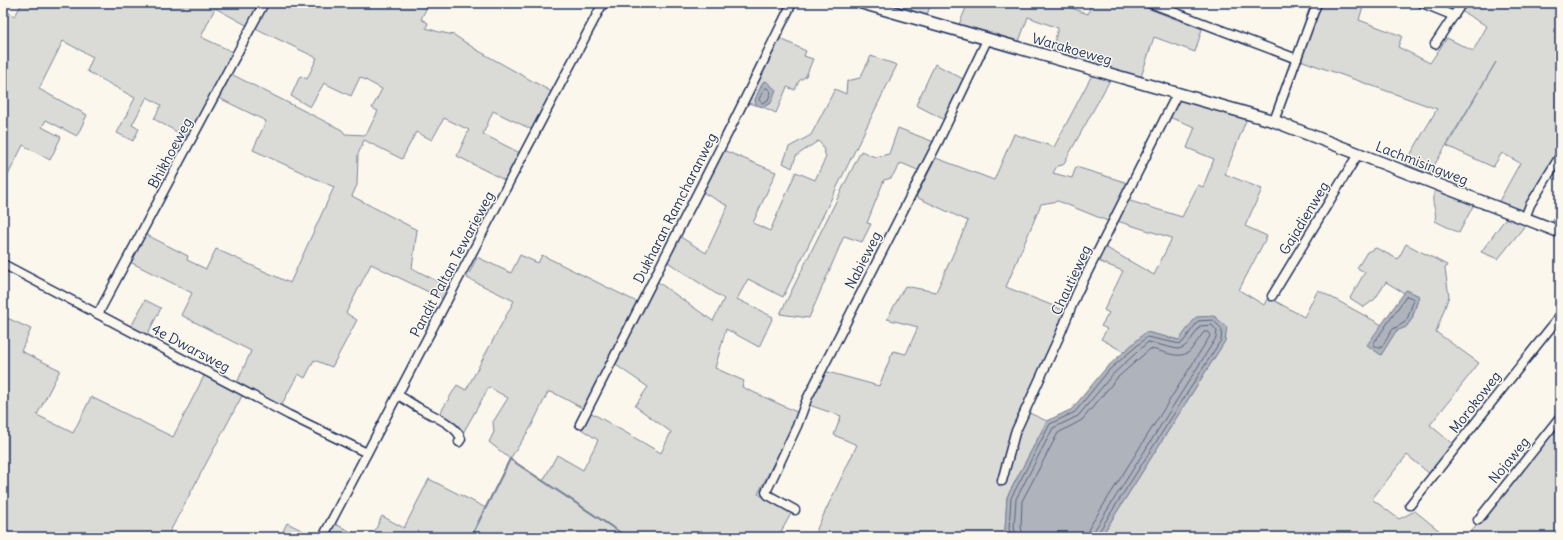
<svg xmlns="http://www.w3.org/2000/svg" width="1563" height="540" font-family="Delius,sans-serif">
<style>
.green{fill:#dadad7;stroke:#7a849a}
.water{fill:#afb3bb;stroke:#747e96}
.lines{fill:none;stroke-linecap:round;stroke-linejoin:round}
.shore{stroke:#566483;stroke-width:1}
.stream{stroke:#747e96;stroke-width:2}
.street-casing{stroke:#1b2f5e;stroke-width:11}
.secondary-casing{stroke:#1b2f5e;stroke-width:14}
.street{stroke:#fbf7ec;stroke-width:8}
.secondary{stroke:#fbf7ec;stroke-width:11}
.labels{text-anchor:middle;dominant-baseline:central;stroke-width:3;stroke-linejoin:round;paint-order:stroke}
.street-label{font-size:14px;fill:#1b2f5e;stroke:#fbf7ec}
</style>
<rect width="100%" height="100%" fill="#fbf7ec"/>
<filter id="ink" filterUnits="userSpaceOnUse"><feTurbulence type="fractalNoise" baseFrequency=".025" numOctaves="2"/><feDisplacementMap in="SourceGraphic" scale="8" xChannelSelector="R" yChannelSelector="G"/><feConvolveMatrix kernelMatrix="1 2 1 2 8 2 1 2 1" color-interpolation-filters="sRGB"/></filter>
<g filter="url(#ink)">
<!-- green -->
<g class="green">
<path d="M22 3H260L248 26 215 8 201 37 233 52 188 138 154 119 161 105 147 97 132 125 139 129 133 141 117 133 135 98 87 71 93 57 63 41 39 89 87 115 77 136 46 120 42 127 61 137 50 160 23 145 3 185V10L15 16Z"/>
<path d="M266 3H344L354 8 356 3H429L421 19 428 23 426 28 439 32 454 35 477 50 552 92 533 130 493 111 483 134 520 153 506 181 457 156 469 130 444 118 432 140 416 132 402 159 364 140 358 154 357 185 352 196 417 230 412 268 448 287 443 299 371 264 346 313 357 320 332 367 314 360 305 378 298 374 281 406 237 383 251 351 181 315 192 293 130 262 145 234 188 256 187 260 206 269 216 249 290 283 334 187 253 150 266 121 217 97 229 73 342 130 345 134 366 135 378 111 372 108 382 89 360 77 351 96 324 83 310 107 291 96 300 76 307 79 317 58 253 27Z"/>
<path d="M898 3H931L926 18 896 9Z"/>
<path d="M968 3H1058L1088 14 1091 3H1146L1144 7 1202 29 1195 52 1154 37 1140 80 1051 54 1058 28 1028 17 1018 44 958 27Z"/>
<path d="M1320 3H1364L1359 20 1402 36 1398 47 1430 63 1447 38 1473 51 1487 26 1461 11 1466 3H1560V151L1528 204 1524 214 1498 203 1520 163 1502 153 1493 167 1447 146 1496 62 1429 174 1405 164 1437 109 1300 60Z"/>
<path d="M779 38 806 51 804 56 813 59 806 76 799 81 795 90 787 87 776 113 763 107 771 103 763 82 755 100 756 105 747 103Z"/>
<path d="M871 56 897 65 783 297 748 279 737 299 773 317 759 347 726 329 715 368 744 381 742 387 799 413 758 494 792 512 778 537H372L382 516 404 528 429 479 486 508 510 459 489 442 494 432 493 422 508 398 489 387 463 433 439 415 457 385 466 390 514 301 467 278 477 257 511 273 520 255 538 263 542 255 637 302 584 409 554 393 548 392 531 427 510 459 543 481 557 455 583 470 598 440 581 429 590 412 661 453 671 432 635 406 648 387 613 363 655 280 713 321 724 299 666 261 679 236 706 253 728 206 702 192 723 150 776 172 753 223 770 231 796 172 815 180 826 157 822 145 818 141 796 156 792 168 783 163 789 147 811 135 835 89 846 94 847 81 860 78Z"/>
<path d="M935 64 965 80 945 120 916 105Z"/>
<path d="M1092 75 1110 80 1063 165 1057 166 1053 173 1072 178 1076 167 1128 183 1110 222 1058 201 1041 204 1006 287 1066 311 1011 431 999 483 1017 432 1027 412 1047 421 1007 497 1005 530 1008 537H813L857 445 834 435 841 416 809 405 824 371 879 386 893 351 906 354 918 327 887 319 905 286 936 292 968 221 916 197 936 158 994 180 1014 134 1054 147Z"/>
<path d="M1179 98 1247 118 1225 174 1262 189 1245 226 1267 236 1239 290 1264 305 1268 297 1304 317 1318 290 1382 325 1368 345 1381 355 1396 331 1406 327 1412 319 1419 296 1407 290 1404 293 1386 282 1375 299 1364 307 1350 298 1365 272 1357 268 1367 252 1376 248 1398 259 1406 244 1447 265 1445 269 1449 296 1436 332 1479 363 1430 425 1455 446 1431 475 1407 455 1372 499 1399 519 1415 511 1447 537H1101L1225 341 1179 340 1146 332 1124 352 1101 339 1107 329 1101 326 1109 313 1104 310 1123 271 1098 261 1105 247 1154 275 1172 238 1117 221 1127 200 1182 217 1198 185 1203 187 1214 159 1187 148 1195 127 1169 117Z"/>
<path d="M898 128 934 142 920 171 901 163 891 178 884 180 867 223 871 224 862 242 844 236 809 318 780 314 861 151 875 157 889 154Z"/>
<path d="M1436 188 1474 204 1459 233 1435 221C1438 208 1428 203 1436 188Z"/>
<path d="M1560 207V228L1551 224Z"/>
<path d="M1508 215 1527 223 1498 259 1481 252Z"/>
<path d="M145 300 161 308 147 335 131 327Z"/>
<path d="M3 316 31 329 21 351 60 370 37 415 73 433 91 397 173 437 205 374 243 394 167 537H96L92 535H85L84 537H3Z"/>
<path d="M1560 423V537H1467Z"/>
<path d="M287 523 316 537H280Z"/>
<path d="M333 523 362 537H326Z"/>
</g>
<!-- water -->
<g class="water">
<path d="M766 81 776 90 771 103 763 107 756 105 755 100 763 82Z"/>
<path d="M1406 290 1419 296 1412 318 1406 327 1396 331 1381 355 1367 345Z"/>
<path d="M1214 316 1227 327 1225 341 1101 537H1008L1005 530 1007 497 1047 421 1072 409 1106 368 1146 332 1179 340 1196 317Z"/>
</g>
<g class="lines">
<!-- shore -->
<g class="shore">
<path d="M765 88H767L771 92 768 100 762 103 759 100Z"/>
<path d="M1407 296 1414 299 1408 317 1404 323 1393 329 1381 348H1379L1374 345V343Z"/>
<path d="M1012 537 1009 529 1011 498 1050 424 1075 412 1109 370 1147 337 1180 344 1183 342 1198 321 1213 320 1222 329 1221 340 1098 533V537"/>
<path d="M1017 537 1014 528 1016 499 1053 428 1078 416 1113 374 1148 342 1177 349C1188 349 1194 334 1200 326L1212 325 1217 331 1216 338 1094 531 1092 537"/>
<path d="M1023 537 1021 527 1022 501 1058 433 1082 420 1117 378 1150 349C1162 350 1179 361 1190 351 1195 345 1199 338 1204 332H1209L1210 336 1089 528 1086 537"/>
</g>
<!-- stream -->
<path class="stream" d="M471 537 510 459 627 537"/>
<!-- street casing -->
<g class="street-casing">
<g id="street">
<path d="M1150 3 1297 59"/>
<path d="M1422 3 1454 16"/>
<path d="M1435 44 1462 3"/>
<path d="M1274 121 1317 3"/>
<path d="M1525 218 1530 205 1560 156"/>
<path d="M3 264 289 415 367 453"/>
<path d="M1272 296 1358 154"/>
<path d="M98 314 264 3"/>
<path d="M398 395C405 399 412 404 419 408 431 415 457 425 461 439L459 442"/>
<path d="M580 424 733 123 792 3"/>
<path d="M1002 481 1015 433 1059 337 1077 293 1177 94"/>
<path d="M1410 505 1560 316"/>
<path d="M795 510 768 495 766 492 797 426 807 399 938 142 987 40"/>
<path d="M1478 520 1560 417"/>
<path d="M323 537 603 3"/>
</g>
</g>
<!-- secondary casing -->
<g class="secondary-casing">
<path id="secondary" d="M862 3 1274 121 1560 232"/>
</g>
<!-- street -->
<use href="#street" class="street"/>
<!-- secondary -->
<use href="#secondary" class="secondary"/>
</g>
</g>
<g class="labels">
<!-- street labels -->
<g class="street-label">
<text transform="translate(1072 49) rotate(16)">Warakoeweg</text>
<text transform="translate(170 153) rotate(-62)">Bhikhoeweg</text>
<text transform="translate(1422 163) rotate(21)">Lachmisingweg</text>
<text transform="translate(675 208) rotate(-63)">Dukharan Ramcharanweg</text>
<text transform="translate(1304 218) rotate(-59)">Gajadienweg</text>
<text transform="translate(863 260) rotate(-63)">Nabieweg</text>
<text transform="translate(452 264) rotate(-62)">Pandit Paltan Tewarieweg</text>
<text transform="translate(1071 280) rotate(-65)">Chautieweg</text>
<text transform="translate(191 348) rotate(28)">4e Dwarsweg</text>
<text transform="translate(1475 402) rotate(-52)">Morokoweg</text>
<text transform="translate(1509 460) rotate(-51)">Nojaweg</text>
</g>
</g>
<!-- margin -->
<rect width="1563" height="540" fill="none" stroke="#fbf7ec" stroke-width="16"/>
<rect x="8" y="8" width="1547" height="524" fill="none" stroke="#1b2f5e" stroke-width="1.5" filter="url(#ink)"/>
</svg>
